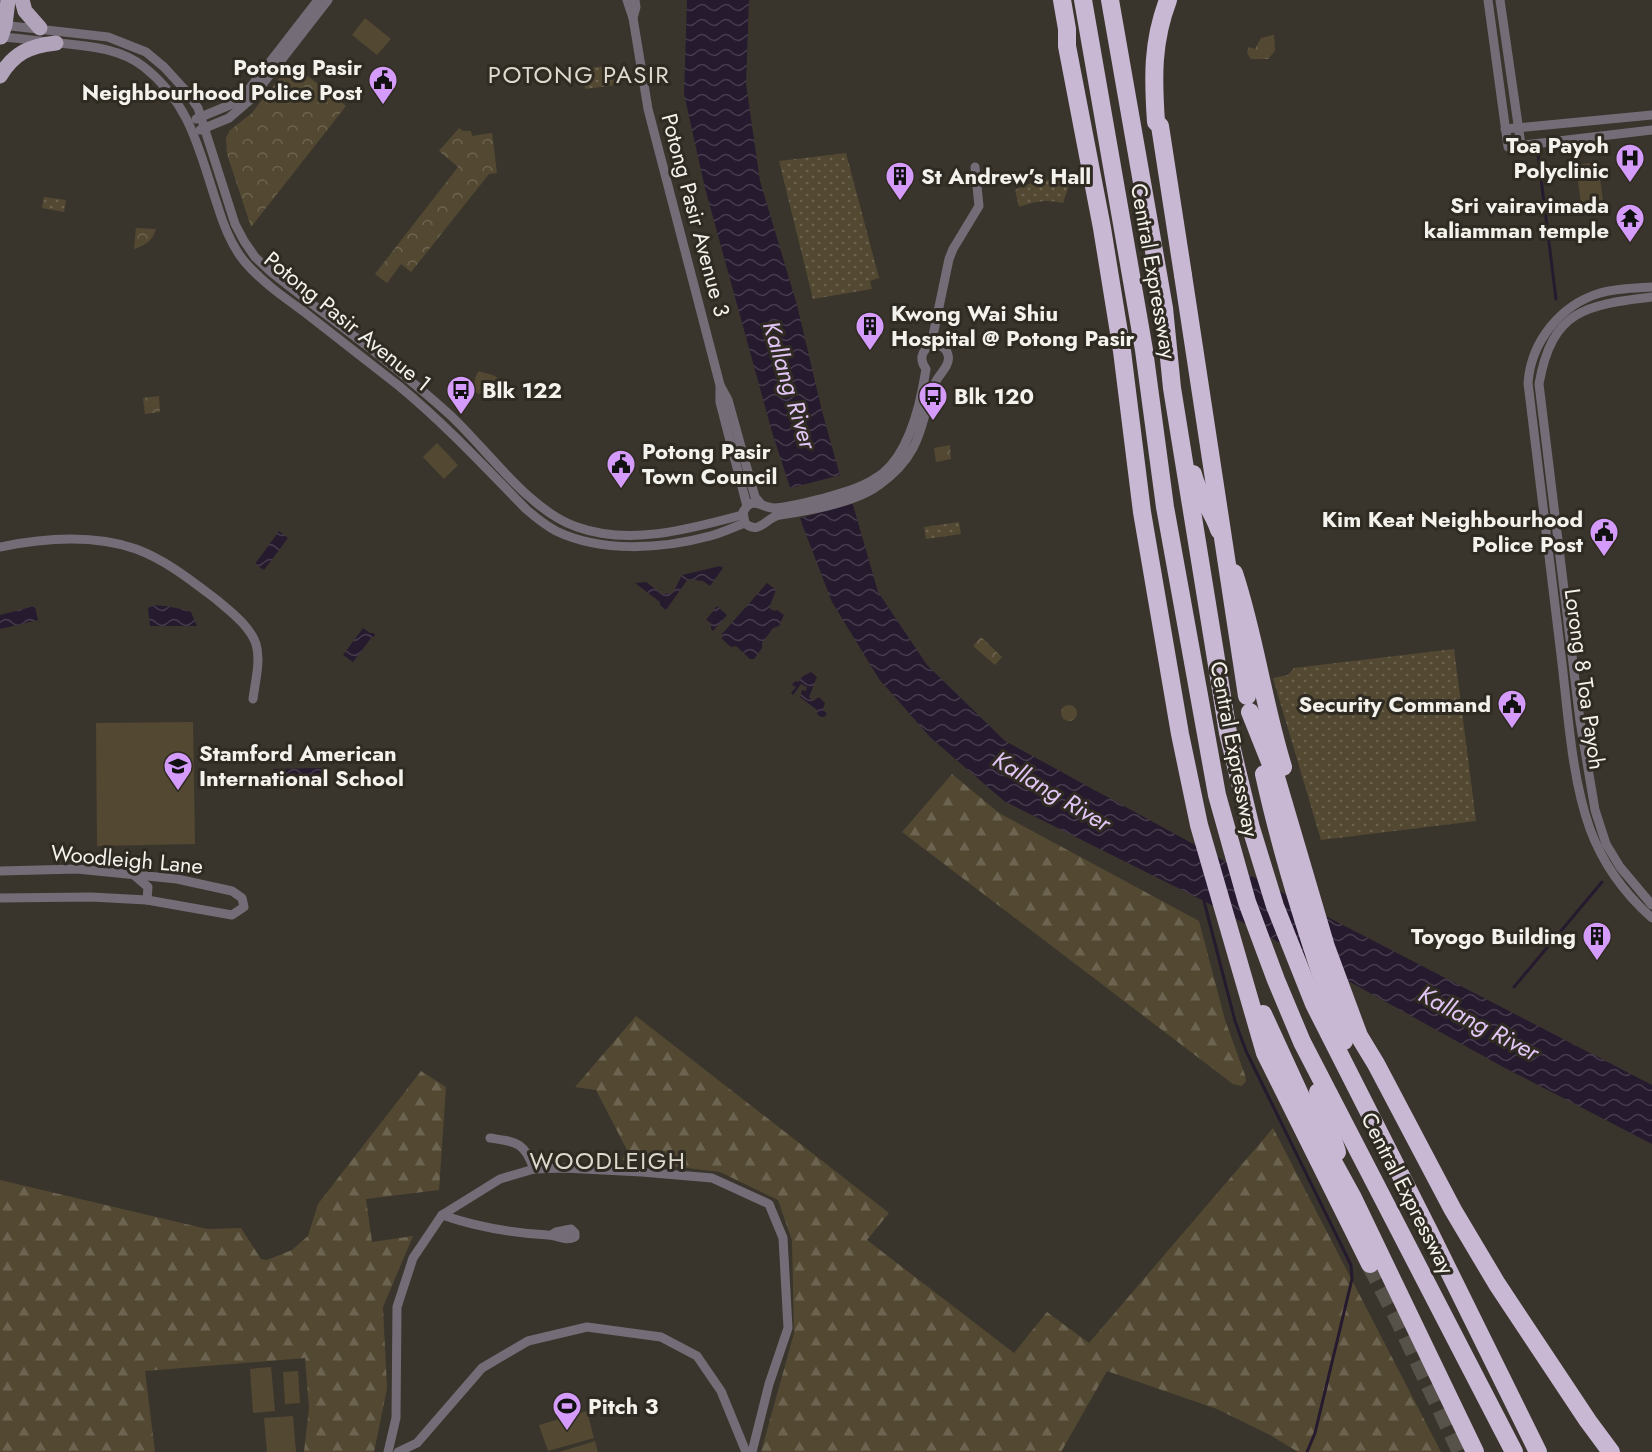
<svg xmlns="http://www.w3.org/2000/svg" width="1652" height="1452" font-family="Jost,sans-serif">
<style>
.grass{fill:url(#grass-dots)}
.forest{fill:url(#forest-firs)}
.park{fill:url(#park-crowns)}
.pitch{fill:#534932}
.water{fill:url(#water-waves)}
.pier{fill:#3a352c}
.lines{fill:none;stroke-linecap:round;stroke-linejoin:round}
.stream{stroke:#261a2e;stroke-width:3}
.motorway-tunnel{stroke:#565149;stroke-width:18;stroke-dasharray:18 9;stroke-linecap:butt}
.minor{stroke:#746d78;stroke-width:9}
.primary{stroke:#b0a3ba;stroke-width:15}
.motorway{stroke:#c8b8d4;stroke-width:18}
.motorway-bridge{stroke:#c8b8d4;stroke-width:18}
.labels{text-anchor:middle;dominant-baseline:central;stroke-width:6;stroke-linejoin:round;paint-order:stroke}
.poi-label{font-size:22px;font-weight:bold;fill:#f4f2ec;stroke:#2f2b22;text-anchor:start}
.street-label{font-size:22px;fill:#f4f2ec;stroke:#2f2b22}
.neighbourhood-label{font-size:24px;letter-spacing:1.5px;fill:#ded9cd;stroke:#2f2b22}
.water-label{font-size:24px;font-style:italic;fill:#e2c6f6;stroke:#2f2b22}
</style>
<defs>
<pattern id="grass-dots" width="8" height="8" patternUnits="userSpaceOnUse" patternTransform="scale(1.5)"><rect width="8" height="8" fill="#534932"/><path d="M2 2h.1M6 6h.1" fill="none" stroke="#6c6450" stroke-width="1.8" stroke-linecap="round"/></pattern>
<pattern id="forest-firs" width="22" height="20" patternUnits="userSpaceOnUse" patternTransform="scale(1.5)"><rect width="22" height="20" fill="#534932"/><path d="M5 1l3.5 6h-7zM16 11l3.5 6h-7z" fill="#6c6450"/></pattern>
<pattern id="park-crowns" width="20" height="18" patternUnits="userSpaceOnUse" patternTransform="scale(1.5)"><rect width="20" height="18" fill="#534932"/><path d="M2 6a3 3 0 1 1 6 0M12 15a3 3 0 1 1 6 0" fill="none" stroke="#6c6450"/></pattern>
<pattern id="water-waves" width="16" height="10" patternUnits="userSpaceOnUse" patternTransform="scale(1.5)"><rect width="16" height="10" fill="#261a2e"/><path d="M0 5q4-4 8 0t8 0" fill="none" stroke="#463c4c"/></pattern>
</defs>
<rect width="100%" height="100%" fill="#3a352c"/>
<!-- grass -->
<g class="grass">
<path d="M613 65 616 85 585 89 582 69Z"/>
<path d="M846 153 879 278 870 281 872 289 813 299 779 161Z"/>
<path d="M1059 178 1070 182 1063 203C1047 199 1035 201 1019 207L1015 190C1030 183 1041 179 1058 180Z"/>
<path d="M44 197 66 200 64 212 42 208Z"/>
<path d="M959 522 961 534 926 539 924 527Z"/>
<path d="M1454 649 1476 821 1321 840 1273 678 1288 675 1294 668Z"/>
</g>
<!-- forest -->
<g class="forest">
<path d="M952 774 999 813 1199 921 1225 1020 1245 1075 1246 1081 1242 1086 1233 1084 902 832Z"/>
<path d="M636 1016 889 1213 867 1240 1014 1353 1047 1312 1089 1343 1273 1128 1441 1452H1298L1270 1435 1217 1409 1107 1371 1061 1452H761L794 1333 792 1240 778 1200 720 1172 622 1160 627 1150 596 1090 575 1087Z"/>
<path d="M421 1071 446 1087 439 1190 366 1199 372 1242 413 1236 383 1307 387 1388 374 1452H304L309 1408 305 1358 145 1371 155 1452H0V1180L207 1229 241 1228 261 1259 267 1260 292 1250 308 1236 318 1204Z"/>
</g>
<!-- park -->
<g class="park">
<path d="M1274 35 1275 51 1268 59H1251L1247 53 1249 47 1255 49 1261 38Z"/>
<path d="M291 63 346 106 251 227 227 154 226 138 230 130 251 114Z"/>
<path d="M459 128 463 131H471L472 136 492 133 497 173 489 174 411 272 401 264 387 283 375 274 458 167 439 151Z"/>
<path d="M136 228 156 229C152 241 146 245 134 249Z"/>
<path d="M479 371C488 375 499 373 501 386L498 389 478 394C472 387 474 378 479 371Z"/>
<path d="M159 396 160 412 145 414 143 398Z"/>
<path d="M950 445 951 459 936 462 934 448Z"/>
<path d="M981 637 1002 657 995 665 973 646Z"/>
<circle cx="1069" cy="713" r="8"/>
</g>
<!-- pitch -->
<g class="pitch">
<path d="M365 18 391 39 377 55 352 35Z"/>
<path d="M1598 162 1603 201 1581 204 1576 165Z"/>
<path d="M437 443 458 465 444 479 423 457Z"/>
<path d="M193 722 195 844 97 846 96 723Z"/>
<path d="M271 1367 275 1411 253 1413 250 1369Z"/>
<path d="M298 1371 300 1403 285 1404 283 1372Z"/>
<path d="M587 1411 594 1438 548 1451 539 1425Z"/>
<path d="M293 1416 296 1452H267L264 1418Z"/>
<path d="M595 1441 598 1452H559Z"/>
</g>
<!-- water -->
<g class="water">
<path d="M687 0H749L746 84 760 181 797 305 822 411 839 472 853 505 878 592 927 665 1005 741 1314 910 1652 1085V1144L1505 1068 1204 901 1004 801 931 738 879 679 832 602 802 524 772 432 705 188 684 94Z"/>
<path d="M279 531 288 538 264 570 255 564Z"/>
<path d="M720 566 723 568 710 586 703 581 688 579 666 610 660 605V602L635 583 646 582 662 594 673 593 682 575Z"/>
<path d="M767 583 776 590 769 608 774 611 777 610 784 615 779 626 773 628 762 643V648L754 659H750L736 646 731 647 722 639V634Z"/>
<path d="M155 605C168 606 179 608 191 612L197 626H150L148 608Z"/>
<path d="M35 606 38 620 0 629V615Z"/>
<path d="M717 606 727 615 713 631 711 629V623L706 620Z"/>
<path d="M363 628 370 633H374L375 636 372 637 353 662 343 655Z"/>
<path d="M811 672 817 677 809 697 813 701 819 697 825 703 823 709 827 714 824 717H821L817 714V710L800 697 802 690 806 691 807 687 801 684 793 695 791 693 796 687 792 685 795 681 798 682 803 676Z"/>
<path d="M321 768V783H273V769Z"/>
</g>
<!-- pier -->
<path class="pier" d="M844 474 855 503 797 519 787 489Z"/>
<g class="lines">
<!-- stream -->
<g class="stream">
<path d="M1538 154 1556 299"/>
<path d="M1204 901 1235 1021 1246 1051 1351 1265 1352 1279 1315 1433 1307 1452"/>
<path d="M1514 987 1602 882"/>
</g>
<!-- motorway-tunnel -->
<path class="motorway-tunnel" d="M1370 1264 1399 1320 1461 1452"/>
<!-- minor -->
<g class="minor">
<path d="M627 0 633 18 648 109 720 385V402L747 506"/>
<path d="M1488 0 1508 147 1652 130"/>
<path d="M1500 0 1521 145"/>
<path d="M633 18 636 7 635 0"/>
<path d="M2 25 108 37 146 52 164 67 186 91 198 108 235 224 244 241 255 257 271 272C330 319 393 363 449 414 487 449 529 511 577 527 630 546 690 529 742 515"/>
<path d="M0 37C20 38 39 41 58 43 88 46 120 48 144 67 191 104 199 151 217 204 223 224 231 245 244 261 261 281 282 296 303 311 335 336 367 361 399 386 445 424 485 467 526 509 535 517 545 525 556 531 602 553 662 549 710 536 722 533 734 527 745 523"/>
<path d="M196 119 237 102 246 93 318 0"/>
<path d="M1505 129 1652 115"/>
<path d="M200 130 229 118 251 99 328 0"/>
<path d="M1652 287C1635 288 1617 288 1600 293 1560 305 1531 342 1528 383 1539 474 1550 564 1561 655 1568 711 1571 776 1590 829 1603 864 1625 894 1652 918"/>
<path d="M1652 297C1585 305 1552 310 1539 384L1580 721 1595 810 1606 844 1620 867 1652 905"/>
<path d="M931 345C938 344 946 346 948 355 951 365 939 374 935 383 926 404 924 428 913 448 905 463 893 475 879 485 857 502 808 511 780 515 766 517 759 536 745 523L743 512 747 506 752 503C760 503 767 508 774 508 791 507 808 502 824 498 845 492 865 487 883 473 910 451 921 401 926 369 919 360 921 351 931 345Z"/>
<path d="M931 345 949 259 953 249 979 206 975 167"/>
<path d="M721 387 728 400 755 497 761 504"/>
<path d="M0 547C44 538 93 534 136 549 166 560 192 581 217 600 231 612 250 626 256 644 261 661 255 682 253 699"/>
<path d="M0 871 77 869 177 879 232 891 242 898 244 907 232 915 147 900 91 897 0 898"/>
<path d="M134 875 148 887 147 900"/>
<path d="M490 1138C516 1142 524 1141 534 1169"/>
<path d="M442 1215C477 1227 511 1233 548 1235 558 1235 564 1242 575 1237V1233L571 1229 556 1232 551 1235"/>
<path d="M388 1452 396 1418 397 1307 413 1258 442 1215 500 1179 534 1169 564 1168 642 1172 712 1178 769 1204 783 1238 788 1328 769 1384 752 1452"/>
<path d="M398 1452 417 1443 482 1368 528 1341 587 1327 661 1337 697 1356 721 1391 746 1452"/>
</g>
<!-- primary -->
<g class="primary">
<path d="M22 0 25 11 40 28"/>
<path d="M1 37 5 25 8 0"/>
<path d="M0 76C14 53 29 46 56 43"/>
</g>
<!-- motorway -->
<g class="motorway">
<path d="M1062 0 1067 29V46L1102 228 1122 351 1142 512 1180 734 1199 825 1265 1053 1370 1264"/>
<path d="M1083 0 1144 350 1165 507 1217 795 1247 902 1276 980 1302 1042 1514 1452"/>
<path d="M1110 0 1164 308 1172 388 1228 733 1251 828 1275 906 1314 1004 1429 1231 1538 1452"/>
<path d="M1168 0C1152 42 1153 78 1156 122L1160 126 1183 275"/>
<path d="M1193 474C1197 494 1213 510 1219 530"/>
<path d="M1234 573C1255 636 1263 703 1283 767"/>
<path d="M1250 712 1276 777 1326 947 1359 1036 1376 1064 1453 1210 1497 1284 1588 1421 1611 1452"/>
<path d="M1264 774C1284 865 1313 953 1344 1041"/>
<path d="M1263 1014 1319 1136 1352 1196 1475 1452"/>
<path d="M1318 1092 1337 1152"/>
</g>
<!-- motorway-bridge -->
<path class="motorway-bridge" d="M1183 275 1247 696"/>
</g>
<!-- icons -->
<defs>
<g id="civic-pin" transform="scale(1.5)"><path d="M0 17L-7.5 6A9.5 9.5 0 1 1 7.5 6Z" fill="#d59bfa" stroke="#2f2b22"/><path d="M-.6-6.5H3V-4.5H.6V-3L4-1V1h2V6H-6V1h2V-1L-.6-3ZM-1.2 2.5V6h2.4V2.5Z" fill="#111"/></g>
<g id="hospital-pin" transform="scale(1.5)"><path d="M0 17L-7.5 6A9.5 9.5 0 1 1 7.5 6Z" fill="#d59bfa" stroke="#2f2b22"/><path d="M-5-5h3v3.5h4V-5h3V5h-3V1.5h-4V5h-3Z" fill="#111"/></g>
<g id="building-pin" transform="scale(1.5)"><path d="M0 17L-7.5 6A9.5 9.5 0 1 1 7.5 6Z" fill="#d59bfa" stroke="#2f2b22"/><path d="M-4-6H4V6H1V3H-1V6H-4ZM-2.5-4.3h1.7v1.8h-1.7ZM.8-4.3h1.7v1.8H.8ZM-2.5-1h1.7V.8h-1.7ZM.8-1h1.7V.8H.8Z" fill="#111"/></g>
<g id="temple-pin" transform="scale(1.5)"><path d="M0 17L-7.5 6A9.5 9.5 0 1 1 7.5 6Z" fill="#d59bfa" stroke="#2f2b22"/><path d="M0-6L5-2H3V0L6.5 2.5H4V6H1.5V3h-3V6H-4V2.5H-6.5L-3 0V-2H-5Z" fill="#111"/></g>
<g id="bus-pin" transform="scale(1.5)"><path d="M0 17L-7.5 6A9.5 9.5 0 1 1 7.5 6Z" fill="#d59bfa" stroke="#2f2b22"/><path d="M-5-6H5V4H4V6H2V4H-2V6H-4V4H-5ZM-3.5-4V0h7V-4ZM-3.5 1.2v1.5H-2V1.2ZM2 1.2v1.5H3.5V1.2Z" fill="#111"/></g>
<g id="school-pin" transform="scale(1.5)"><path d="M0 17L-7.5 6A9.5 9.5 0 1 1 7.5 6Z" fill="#d59bfa" stroke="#2f2b22"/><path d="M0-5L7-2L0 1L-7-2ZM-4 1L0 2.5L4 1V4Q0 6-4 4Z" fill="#111"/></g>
<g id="stadium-pin" transform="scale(1.5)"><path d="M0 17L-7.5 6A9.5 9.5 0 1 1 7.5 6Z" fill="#d59bfa" stroke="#2f2b22"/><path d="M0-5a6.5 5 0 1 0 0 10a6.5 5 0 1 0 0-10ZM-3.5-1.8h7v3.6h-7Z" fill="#111"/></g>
</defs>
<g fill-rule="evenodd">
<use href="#civic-pin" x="383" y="80"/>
<use href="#hospital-pin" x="1630" y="158"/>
<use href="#building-pin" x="900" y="176"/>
<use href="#temple-pin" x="1630" y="218"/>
<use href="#building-pin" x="870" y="326"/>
<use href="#bus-pin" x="461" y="390"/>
<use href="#bus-pin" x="933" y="396"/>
<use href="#civic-pin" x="621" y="464"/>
<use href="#civic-pin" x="1604" y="532"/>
<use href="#civic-pin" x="1512" y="704"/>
<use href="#school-pin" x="178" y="766"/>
<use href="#building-pin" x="1597" y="936"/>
<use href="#stadium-pin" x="567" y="1406"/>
</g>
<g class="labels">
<!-- poi labels -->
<g class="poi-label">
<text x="362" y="67" text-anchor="end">Potong Pasir<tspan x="362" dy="25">Neighbourhood Police Post</tspan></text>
<text x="1609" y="145" text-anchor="end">Toa Payoh<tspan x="1609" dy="25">Polyclinic</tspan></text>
<text x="921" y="176">St Andrew’s Hall</text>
<text x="1609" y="205" text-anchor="end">Sri vairavimada<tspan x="1609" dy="25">kaliamman temple</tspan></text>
<text x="891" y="313">Kwong Wai Shiu<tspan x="891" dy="25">Hospital @ Potong Pasir</tspan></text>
<text x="482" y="390">Blk 122</text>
<text x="954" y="396">Blk 120</text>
<text x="642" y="451">Potong Pasir<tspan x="642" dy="25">Town Council</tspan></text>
<text x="1583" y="519" text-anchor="end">Kim Keat Neighbourhood<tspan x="1583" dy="25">Police Post</tspan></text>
<text x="1491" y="704" text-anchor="end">Security Command</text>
<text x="199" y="753">Stamford American<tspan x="199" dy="25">International School</tspan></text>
<text x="1576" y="936" text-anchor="end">Toyogo Building</text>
<text x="588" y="1406">Pitch 3</text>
</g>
<!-- street labels -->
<g class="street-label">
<text transform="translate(696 215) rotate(75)">Potong Pasir Avenue 3</text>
<text transform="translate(1154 271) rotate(80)">Central Expressway</text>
<text transform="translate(348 321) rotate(39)">Potong Pasir Avenue 1</text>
<text transform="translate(1585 679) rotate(82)">Lorong 8 Toa Payoh</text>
<text transform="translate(1235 749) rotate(79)">Central Expressway</text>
<text transform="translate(127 859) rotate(5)">Woodleigh Lane</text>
<text transform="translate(1408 1193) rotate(63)">Central Expressway</text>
</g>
<!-- neighbourhood labels -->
<g class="neighbourhood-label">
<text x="579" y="74">POTONG PASIR</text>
<text x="608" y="1160">WOODLEIGH</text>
</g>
<!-- water labels -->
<g class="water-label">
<text transform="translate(790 385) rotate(73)">Kallang River</text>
<text transform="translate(1052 791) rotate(31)">Kallang River</text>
<text transform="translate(1479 1023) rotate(28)">Kallang River</text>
</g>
</g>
</svg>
